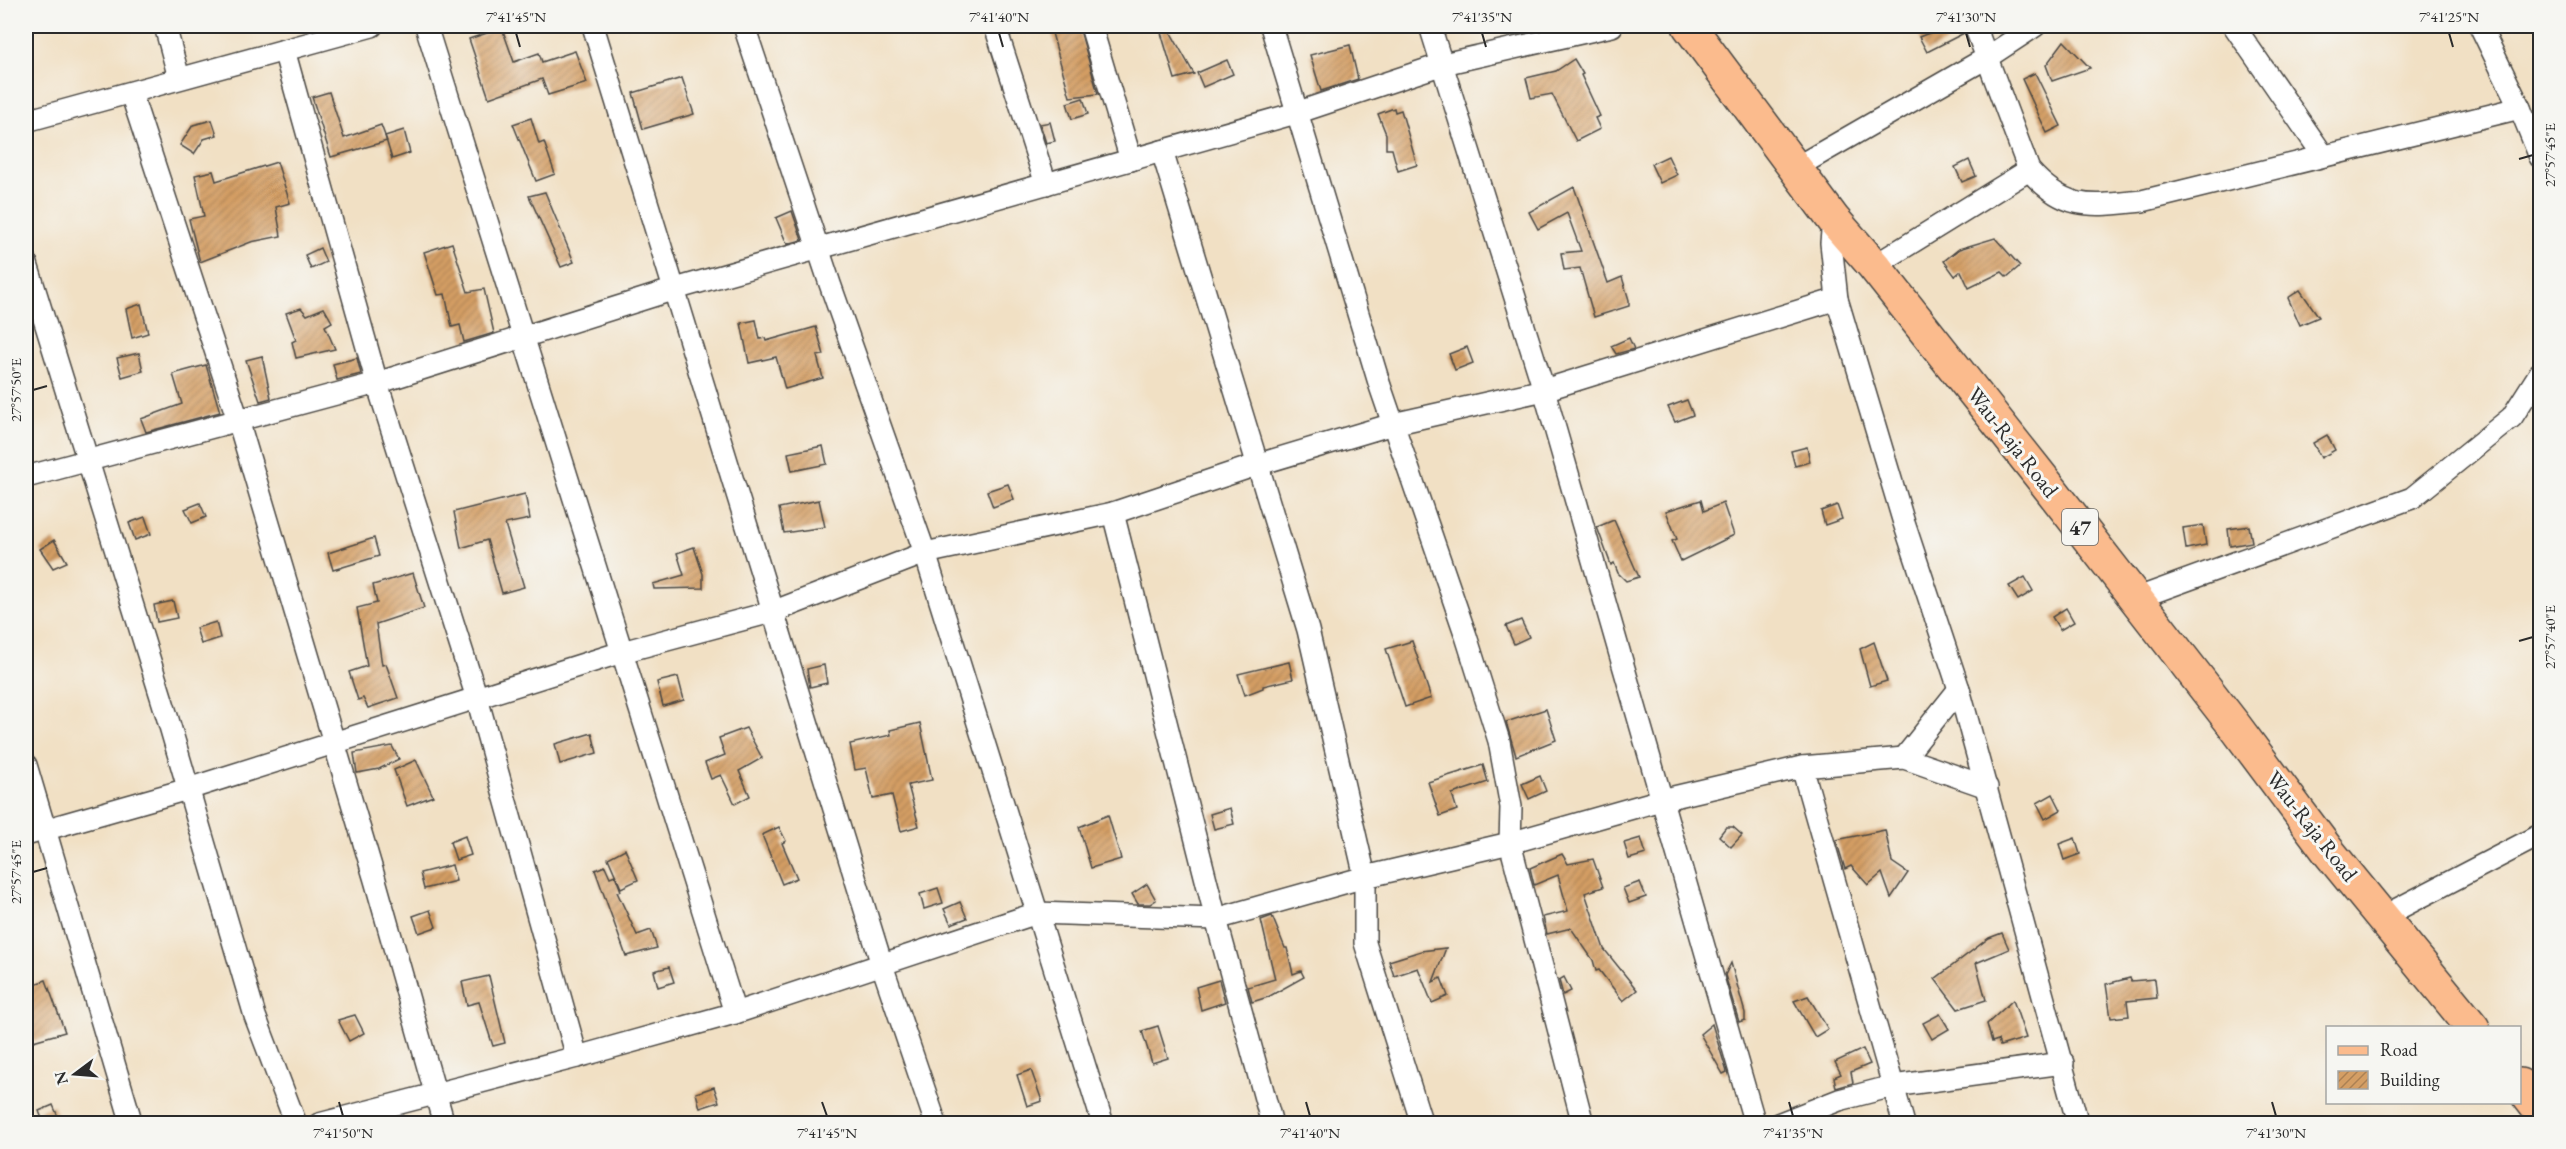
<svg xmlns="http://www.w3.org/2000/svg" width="2566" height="1149" font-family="'EB Garamond',serif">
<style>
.building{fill:url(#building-hatch)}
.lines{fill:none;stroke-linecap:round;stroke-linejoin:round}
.street-casing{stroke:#494642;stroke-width:24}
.primary-casing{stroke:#494642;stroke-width:36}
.street{stroke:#fff;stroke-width:21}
.primary{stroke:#fbbb8d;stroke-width:33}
.ticks{fill:none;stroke:#2b2b2b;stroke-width:2}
.labels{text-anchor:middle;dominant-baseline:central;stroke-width:6;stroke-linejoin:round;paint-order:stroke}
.shield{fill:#f6f6f2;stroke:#686867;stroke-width:1.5}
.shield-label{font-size:21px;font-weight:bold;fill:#2b2b2b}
.street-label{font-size:22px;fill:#2b2b2b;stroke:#f6f6f2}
.neatline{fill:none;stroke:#2b2b2b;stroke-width:2}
.ticks-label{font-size:15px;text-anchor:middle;fill:#2b2b2b}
</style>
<defs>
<pattern id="building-hatch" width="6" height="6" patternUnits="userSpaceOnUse" patternTransform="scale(1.5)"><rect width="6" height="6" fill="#d49e64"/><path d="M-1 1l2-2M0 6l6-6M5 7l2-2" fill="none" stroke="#ac8153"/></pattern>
</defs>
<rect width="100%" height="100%" fill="#f6f6f2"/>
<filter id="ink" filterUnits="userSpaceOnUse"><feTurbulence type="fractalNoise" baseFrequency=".0167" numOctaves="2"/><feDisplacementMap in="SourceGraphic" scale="12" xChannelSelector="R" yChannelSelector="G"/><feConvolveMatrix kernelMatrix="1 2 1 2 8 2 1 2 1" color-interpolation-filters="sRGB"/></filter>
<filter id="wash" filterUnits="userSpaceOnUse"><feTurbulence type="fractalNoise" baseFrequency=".008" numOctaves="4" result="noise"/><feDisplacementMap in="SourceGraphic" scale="24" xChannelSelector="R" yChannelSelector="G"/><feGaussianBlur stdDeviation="1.35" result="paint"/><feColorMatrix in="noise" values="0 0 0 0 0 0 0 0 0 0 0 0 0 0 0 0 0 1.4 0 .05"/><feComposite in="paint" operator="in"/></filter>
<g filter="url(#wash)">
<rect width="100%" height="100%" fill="#f1e0c4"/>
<g id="blocks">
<!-- building -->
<g class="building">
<path d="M1050 26H1079L1098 94 1070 97Z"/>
<path d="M1159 26H1167L1194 74 1175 79Z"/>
<path d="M1947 26H1962L1964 33 1927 52 1919 37Z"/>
<path d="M502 28 514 62 539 53 542 62 575 51 587 83 548 95 542 79 489 98 469 39Z"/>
<path d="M2064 41 2090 68 2052 81 2046 65Z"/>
<path d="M1350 45 1358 79 1321 91 1310 55Z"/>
<path d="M1574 59 1583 74 1581 75 1600 116 1595 118 1600 129 1576 141 1552 94 1531 98 1526 78 1556 71Z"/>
<path d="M1227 60 1233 74 1203 87 1197 73Z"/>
<path d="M2035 73 2061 126 2047 133 2022 79Z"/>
<path d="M682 78 694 114 643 129 633 93Z"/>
<path d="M329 92 344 138 381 125 387 141 331 157 312 97Z"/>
<path d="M1083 98 1088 114 1072 119 1067 103Z"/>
<path d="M1394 108 1395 112 1401 110 1417 165 1398 171 1392 149H1386V134L1378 114Z"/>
<path d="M531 118 539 144 544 142 555 174 536 181 513 124Z"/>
<path d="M212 120 217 135 204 139 194 154 180 145 193 125Z"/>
<path d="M1050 122 1055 141 1046 143 1040 124Z"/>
<path d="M404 130 410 153 392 159 385 136Z"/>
<path d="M1668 156 1677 175 1660 183 1651 164Z"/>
<path d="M1969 160 1976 176 1962 182 1955 167Z"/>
<path d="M277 162 290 203 276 207 281 236 251 242 200 262 189 219 204 216 195 175 213 171 216 181Z"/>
<path d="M1574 187 1608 283 1622 277 1629 300V306L1594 317 1580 268 1564 270 1561 253 1581 251 1567 213 1538 229 1529 212Z"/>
<path d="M545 192 574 262 561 267 529 196Z"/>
<path d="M792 211 802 240 787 244 776 218Z"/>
<path d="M1995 238 2020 266 2007 277 2002 272 1969 288 1961 271 1955 276 1944 261 1959 249Z"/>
<path d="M452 243 468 292 484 289 494 333 464 342 460 325 452 327 445 294 438 295 424 252Z"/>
<path d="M320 248 326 262 311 269 305 255Z"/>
<path d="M2300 290 2319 317 2300 325 2288 298Z"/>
<path d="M141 304 148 333 132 338 126 309Z"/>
<path d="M301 308 307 315 324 308 332 322 325 326 335 349 296 358 292 342 296 340 286 313Z"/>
<path d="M756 320 760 339 765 338 766 341 816 327 824 355 817 356 823 378 785 389 776 357 749 363 741 323Z"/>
<path d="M1629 338 1634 349 1616 354 1611 346Z"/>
<path d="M1467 347 1473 363 1455 370 1449 354Z"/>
<path d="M139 353 143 371 122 377 117 358Z"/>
<path d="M262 356 271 398 260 401 246 360Z"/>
<path d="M357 358 361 374 337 380 333 364Z"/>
<path d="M206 365 220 412 146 432 141 419 182 404 173 374Z"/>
<path d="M1687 400 1693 415 1675 422 1668 407Z"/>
<path d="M2327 435 2335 450 2321 458 2313 443Z"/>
<path d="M823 446 827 464 792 471 788 453Z"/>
<path d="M1807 447 1810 462 1795 466 1791 451Z"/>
<path d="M1008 484 1014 499 993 507 987 491Z"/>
<path d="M525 494 530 519 505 524 524 587 502 593 487 540 461 548 454 512Z"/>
<path d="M819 500 825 527 784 533 779 508Z"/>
<path d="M1701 500 1704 511 1723 503 1734 535 1681 561 1672 541 1677 539 1666 511Z"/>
<path d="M200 503 206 517 192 523 185 509Z"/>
<path d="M1837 505 1842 519 1825 525 1821 511Z"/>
<path d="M145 517 151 534 135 540 129 523Z"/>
<path d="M1614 520 1639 577 1626 581 1618 573 1614 563 1611 565 1597 527Z"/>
<path d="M2203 525 2206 545 2186 549 2183 528Z"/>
<path d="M2249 526 2252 542 2230 546 2228 529Z"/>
<path d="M374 538 379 556 333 570 328 553Z"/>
<path d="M54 540 67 562 53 568 40 549Z"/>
<path d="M694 547 703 574V588L654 589 653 584 684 575 677 553Z"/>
<path d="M413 573 424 608 376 624 382 665 386 664 398 698 368 708 363 698 358 700 349 672 367 666 357 608 377 603 373 585Z"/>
<path d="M2025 577 2033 591 2018 600 2009 586Z"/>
<path d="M173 601 177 618 157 622 154 605Z"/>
<path d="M2066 608 2074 622 2060 630 2052 617Z"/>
<path d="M1521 620 1529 637 1514 644 1506 626Z"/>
<path d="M216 622 220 638 201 644 196 628Z"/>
<path d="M1412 641 1431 698 1405 707 1386 649Z"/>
<path d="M1874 642 1887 681 1870 686 1860 649Z"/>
<path d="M1289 662 1293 679 1263 686V688L1245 695 1238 674Z"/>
<path d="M824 665 827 683 810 687 807 669Z"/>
<path d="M678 677 684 700 663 706 657 682Z"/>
<path d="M1546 709 1556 740 1516 756 1506 722Z"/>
<path d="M920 723 932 780 908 785 919 826 901 831 892 795 873 799 866 768 855 770 850 744 891 735 890 730Z"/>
<path d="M746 728 762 758 739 771 750 796 735 804 721 775 711 779 705 763 725 755 719 738Z"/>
<path d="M592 733 597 753 560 764 555 744Z"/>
<path d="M392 746 399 759 379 769 357 773 354 753Z"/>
<path d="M416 760 433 796 407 806 394 770Z"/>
<path d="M1483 765 1488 782 1452 794 1457 810 1440 816 1428 782Z"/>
<path d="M1540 776 1546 791 1529 799 1522 784Z"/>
<path d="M2053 794 2061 810 2045 819 2037 803Z"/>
<path d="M1230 808 1234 824 1214 829 1210 814Z"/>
<path d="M1108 815 1121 859 1091 868 1079 827Z"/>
<path d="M779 827 786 841 782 843 797 878 782 884 762 835Z"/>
<path d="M1726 827H1733L1742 835 1731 847 1719 836Z"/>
<path d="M1885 830 1892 862 1908 873 1891 898 1882 873 1868 885 1851 866 1845 869 1836 840Z"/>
<path d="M465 836 471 855 456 860 450 842Z"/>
<path d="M1641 838 1646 854 1629 859 1624 843Z"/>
<path d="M2075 838 2080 854 2064 860 2059 844Z"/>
<path d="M625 849 638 880 621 888 608 858Z"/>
<path d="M1562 854 1568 864 1593 859 1603 887 1585 893 1604 949 1637 990 1623 1001 1599 970 1596 971 1593 960 1571 928 1547 934 1543 917 1568 911 1558 875 1534 885 1530 868Z"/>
<path d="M452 865 456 881 424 889 420 873Z"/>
<path d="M605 866 610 877 615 875 621 891 617 892 637 935 651 930 657 948 626 956 595 870Z"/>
<path d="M1640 882 1646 897 1629 903 1623 888Z"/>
<path d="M1147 884 1156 900 1150 904H1138L1132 894Z"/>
<path d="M938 888 943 903 924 909 920 894Z"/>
<path d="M960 902 967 918 951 924 944 909Z"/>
<path d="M430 910 436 927 419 933 413 916Z"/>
<path d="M1272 916 1285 948H1287L1293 974 1301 971 1304 977 1268 997 1252 1002 1248 987 1275 979 1261 920Z"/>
<path d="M2002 933 2009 949 1976 963 1986 1000 1958 1009 1935 979 1989 938Z"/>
<path d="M1446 948 1433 982 1441 978 1448 996 1432 1003 1418 968 1394 976 1389 961 1421 951Z"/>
<path d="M1731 963 1745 1013V1020L1739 1022 1725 975Z"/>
<path d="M669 967 674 982 658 987 654 971Z"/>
<path d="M489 976 505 1043 493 1046 479 1002 467 1005 462 982Z"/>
<path d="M1564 977 1571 991 1563 995 1559 980Z"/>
<path d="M2130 978 2131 981 2155 979 2157 998 2127 1001 2129 1016 2111 1018 2106 984Z"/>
<path d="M46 980 65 1032 33 1041 26 1021V1015L31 1013 26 999V987Z"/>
<path d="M1219 980 1225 1002 1201 1010 1196 987Z"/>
<path d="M1808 996 1828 1029 1815 1037 1794 1001Z"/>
<path d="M2013 1000 2026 1038 2000 1046 1998 1040 1992 1042 1987 1024Z"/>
<path d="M1940 1014 1949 1029 1932 1039 1923 1023Z"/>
<path d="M355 1015 364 1033 349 1041 338 1020Z"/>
<path d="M1712 1024 1727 1072 1723 1074 1700 1034Z"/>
<path d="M1158 1026 1168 1058 1152 1063 1142 1031Z"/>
<path d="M1863 1049 1870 1064 1851 1072 1853 1083 1836 1088 1834 1077 1841 1074 1835 1062Z"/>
<path d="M1031 1070 1042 1101 1027 1106 1017 1075Z"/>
<path d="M714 1087 719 1102 700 1108 696 1093Z"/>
<path d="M53 1105 59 1119 44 1124 39 1111Z"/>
</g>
</g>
</g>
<g filter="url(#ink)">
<use href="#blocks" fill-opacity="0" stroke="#494642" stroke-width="1.5"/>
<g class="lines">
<!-- street casing -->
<g class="street-casing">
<g id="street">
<path d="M165 26 179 78"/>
<path d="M426 26 735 1013"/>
<path d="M593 26 882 965 936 1124"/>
<path d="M744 26 830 284 925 553 1103 1124"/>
<path d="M995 26 1046 184"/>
<path d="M1091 26 1131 160"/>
<path d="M1271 26 1380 386 1466 636 1499 741 1511 807 1510 843 1583 1124"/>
<path d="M1430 26 1544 390 1755 1124"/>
<path d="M1975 26 2029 170C2066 212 2091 206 2142 201L2520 108"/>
<path d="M2234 26 2323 155"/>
<path d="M2480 26 2520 108 2540 157"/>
<path d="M284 50 377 383 477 698 577 1057"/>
<path d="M131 93 238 420 375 880 444 1124"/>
<path d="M26 121 372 26"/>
<path d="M1162 151 1308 630 1365 877V943L1422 1124"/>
<path d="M1795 168 1988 57 2035 26"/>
<path d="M1833 219 1831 243 1837 299 1904 523 1959 689 2078 1124"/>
<path d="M26 261 167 716 255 1016 296 1124"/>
<path d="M1874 266 2029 170"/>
<path d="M26 477 377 383 675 289 1296 113 1443 64 1612 26"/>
<path d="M1113 513 1216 919 1272 1124"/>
<path d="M2135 599 2412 498 2512 417 2540 373"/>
<path d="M1904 758 1959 689"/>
<path d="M26 765 132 1124"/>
<path d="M1802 767 1904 1124"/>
<path d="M26 835 188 789 622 652 775 611 925 553 1113 513 1256 465 1393 424 1544 390 1837 299"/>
<path d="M2384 916 2540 835"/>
<path d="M319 1124 577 1057 735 1013 1037 913 1216 919 1365 877 1510 843 1661 800 1802 767 1904 758 1987 787"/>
<path d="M1778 1124 1839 1100 1893 1086 2063 1063"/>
</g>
</g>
<!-- primary casing -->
<g class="primary-casing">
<g id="primary">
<path d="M1689 26 1833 219 1874 266 2049 487 2234 725 2328 851 2473 1028"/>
<path d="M2520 1085 2540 1111"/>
</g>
</g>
<!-- street -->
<use href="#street" class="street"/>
<!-- primary -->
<use href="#primary" class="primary"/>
</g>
</g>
<!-- ticks -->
<path class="ticks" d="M516 33 520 47M999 33 1003 47M1482 33 1486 47M1966 33 1970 47M2449 33 2453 47M2519 159 2533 155M33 390 47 386M2519 641 2533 637M33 872 47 868M339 1102 343 1116M822 1102 827 1116M1306 1102 1310 1116M1789 1102 1793 1116M2272 1102 2276 1116"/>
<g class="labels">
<!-- shield labels -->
<rect class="shield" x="2062" y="509" width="36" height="36" rx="4.5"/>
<g class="shield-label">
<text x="2080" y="527">47</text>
</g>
<!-- street labels -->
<g class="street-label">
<text transform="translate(2013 442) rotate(52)">Wau-Raja Road</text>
<text transform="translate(2312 826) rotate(52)">Wau-Raja Road</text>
</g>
</g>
<!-- margin -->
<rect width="2566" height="1149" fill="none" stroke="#f6f6f2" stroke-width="66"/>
<!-- legend -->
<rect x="2326" y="1026" width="195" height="78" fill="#f6f6f2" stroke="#a5a5a2" stroke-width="1.5"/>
<rect x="2338" y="1046" width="30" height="9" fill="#fbbb8d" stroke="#a5a5a2" stroke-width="1.5"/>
<text x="2380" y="1056" font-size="18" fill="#2b2b2b">Road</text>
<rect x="2338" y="1071" width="30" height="18" fill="url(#building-hatch)" stroke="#a5a5a2" stroke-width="1.5"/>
<text x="2380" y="1086" font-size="18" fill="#2b2b2b">Building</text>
<!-- north arrow -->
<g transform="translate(75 1074) rotate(254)" stroke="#f6f6f2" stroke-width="4.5" paint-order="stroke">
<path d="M0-4.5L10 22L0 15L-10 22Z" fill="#2b2b2b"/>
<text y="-9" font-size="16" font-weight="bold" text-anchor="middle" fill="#2b2b2b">N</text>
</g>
<rect x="33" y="33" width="2500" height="1083" class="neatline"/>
<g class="ticks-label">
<text x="516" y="22">7°41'45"N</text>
<text x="999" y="22">7°41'40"N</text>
<text x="1482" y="22">7°41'35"N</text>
<text x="1966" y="22">7°41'30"N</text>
<text x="2449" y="22">7°41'25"N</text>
<text transform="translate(2550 155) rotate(-90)" y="5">27°57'45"E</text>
<text transform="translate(16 390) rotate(-90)" y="5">27°57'50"E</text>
<text transform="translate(2550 637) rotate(-90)" y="5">27°57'40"E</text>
<text transform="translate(16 872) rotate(-90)" y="5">27°57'45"E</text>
<text x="343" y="1138">7°41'50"N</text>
<text x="827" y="1138">7°41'45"N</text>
<text x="1310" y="1138">7°41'40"N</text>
<text x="1793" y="1138">7°41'35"N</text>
<text x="2276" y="1138">7°41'30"N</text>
</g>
</svg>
